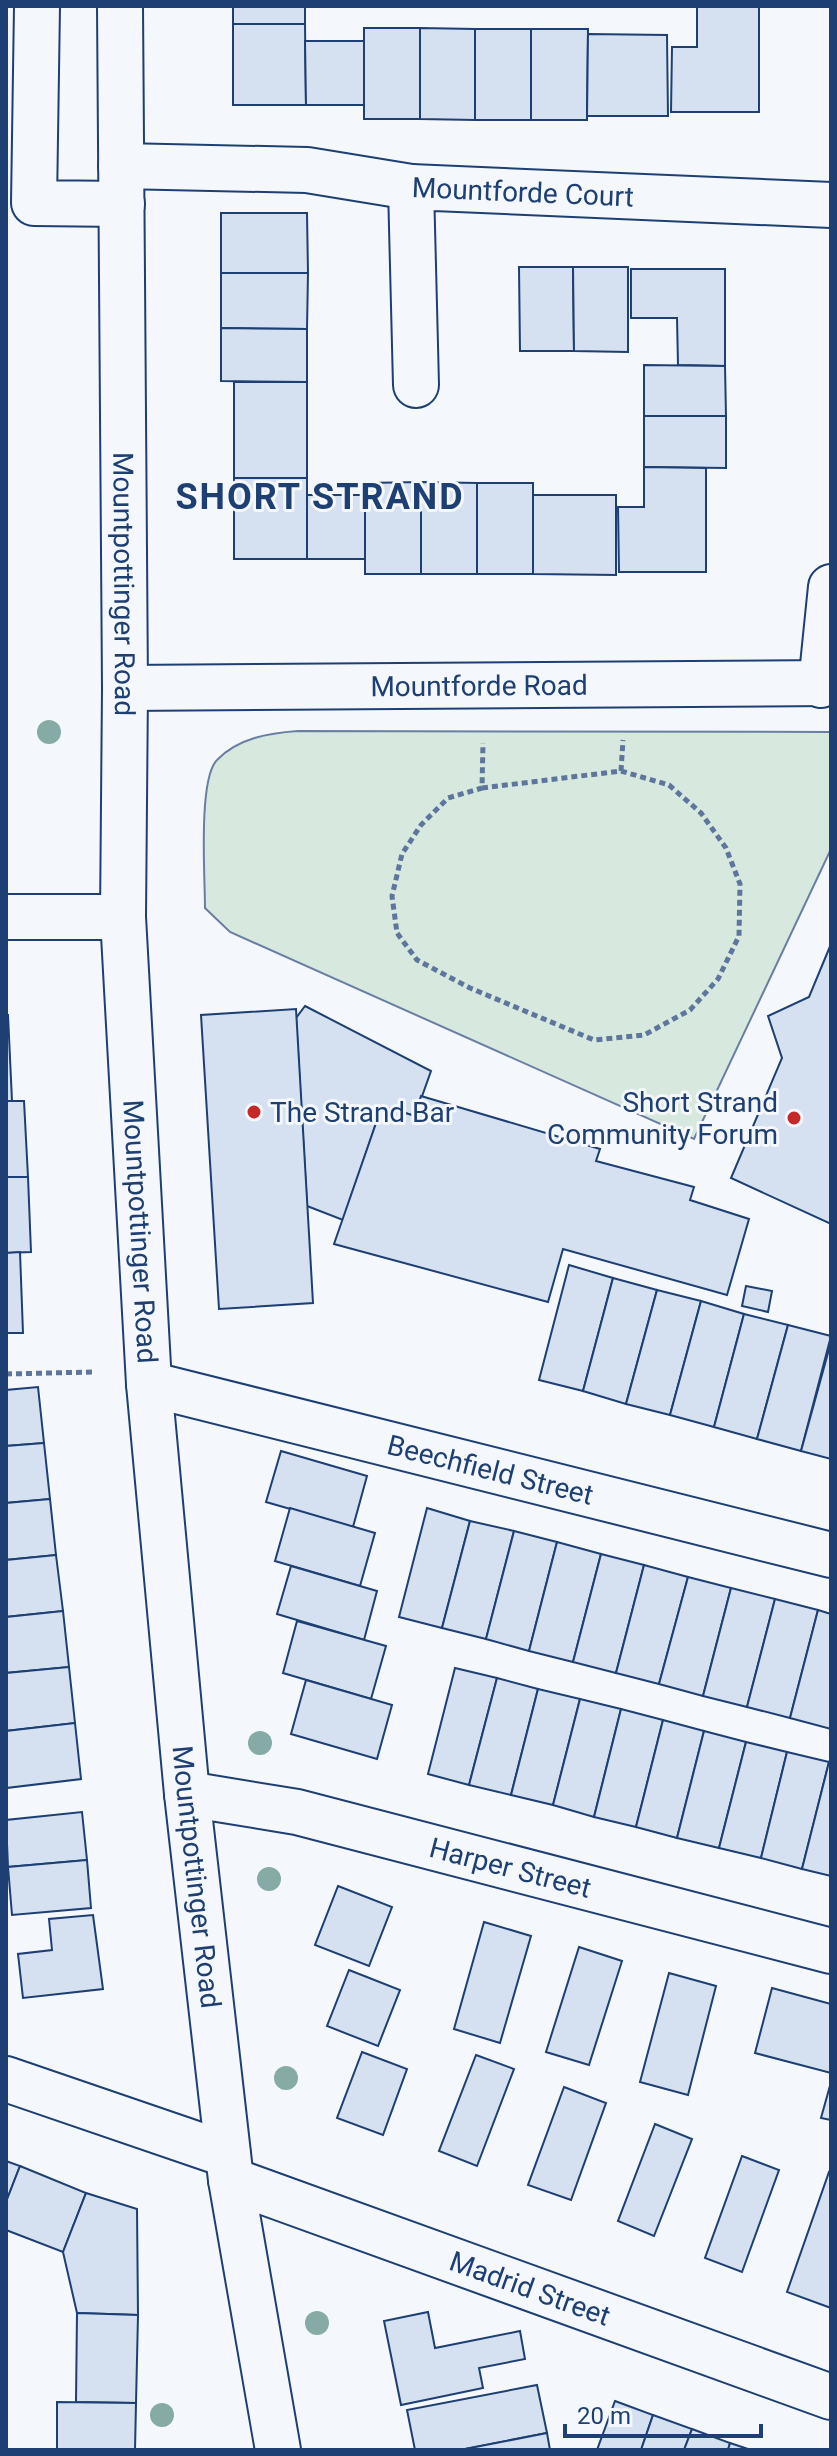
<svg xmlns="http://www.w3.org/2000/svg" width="837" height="2456" font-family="Roboto,sans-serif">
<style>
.green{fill:#d7e8df;stroke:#687fa3;stroke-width:2}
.building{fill:#d5e0f0;stroke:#1d3f73;stroke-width:2}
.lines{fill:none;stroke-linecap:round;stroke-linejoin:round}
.minor-casing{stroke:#1d3f73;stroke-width:48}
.major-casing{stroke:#1d3f73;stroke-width:48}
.path{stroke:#5e769c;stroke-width:5;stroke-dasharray:6 4;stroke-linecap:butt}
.minor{stroke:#f4f7fb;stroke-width:44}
.major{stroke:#f4f7fb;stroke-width:44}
.tree{fill:#86aba6}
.poi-dot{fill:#c62828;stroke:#f4f7fb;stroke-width:3}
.labels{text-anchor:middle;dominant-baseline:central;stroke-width:6;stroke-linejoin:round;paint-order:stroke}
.street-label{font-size:28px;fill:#1d3f73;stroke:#f4f7fb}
.poi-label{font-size:28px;fill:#1d3f73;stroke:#f4f7fb;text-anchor:end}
.district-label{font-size:36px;font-weight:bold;letter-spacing:2px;fill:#1d3f73;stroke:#f4f7fb}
</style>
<rect width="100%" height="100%" fill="#f4f7fb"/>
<!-- green -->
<path class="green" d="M298 731 831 732V849L694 1139 230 932 205 908C205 878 198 779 217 760 238 738 269 733 298 731Z"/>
<!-- building -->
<g class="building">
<rect x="233" y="6" width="72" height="18"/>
<rect x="697" y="6" width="81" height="1"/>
<path d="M697 7H759V112H671L672 47H697Z"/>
<path d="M233 24H305L306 105H233Z"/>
<rect x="364" y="28" width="56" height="91"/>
<path d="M420 28 475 29V120L420 119Z"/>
<rect x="475" y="29" width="56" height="91"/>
<path d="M531 29H588L587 120H531Z"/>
<path d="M588 34 667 35 668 116H587Z"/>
<path d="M305 41H364V105H306Z"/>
<path d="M221 213H307L308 273H221Z"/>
<path d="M519 267H573L574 351H520Z"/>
<path d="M573 267H628V352L574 351Z"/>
<path d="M631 269H725V366L678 365 677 318H631Z"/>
<path d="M221 273H308L307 329 221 328Z"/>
<path d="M221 328 307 329V382L221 381Z"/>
<path d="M644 365 725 366 726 416H644Z"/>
<rect x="234" y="382" width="73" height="96"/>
<path d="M644 416H726V468L644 467Z"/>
<path d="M644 467 706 468V572H619L618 507H644Z"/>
<rect x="234" y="478" width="73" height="81"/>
<path d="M421 482V574H365V483Z"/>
<path d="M421 482 477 483V574H421Z"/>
<rect x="477" y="483" width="56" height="91"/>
<rect x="307" y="495" width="58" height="64"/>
<path d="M533 495H616V575L533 574Z"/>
<path d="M831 944V1224L731 1178 782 1058 768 1016 809 997Z"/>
<path d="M305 1006 431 1071 415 1116 382 1106 343 1220 307 1206 296 1018Z"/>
<path d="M296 1009 313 1303 219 1309 201 1015Z"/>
<path d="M6 1015H8L12 1101H6Z"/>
<path d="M421 1096 600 1149 596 1161 694 1187 690 1200 749 1219 727 1295 563 1249 548 1302 334 1244 382 1106 415 1116Z"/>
<path d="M6 1101H24L28 1177H6Z"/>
<path d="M6 1177H28L31 1252 6 1253Z"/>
<path d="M20 1252 23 1333H6V1253Z"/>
<path d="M569 1265 613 1278 583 1391 539 1380Z"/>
<path d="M613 1278 657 1290 626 1404 583 1391Z"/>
<path d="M746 1286 772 1291 768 1312 742 1306Z"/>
<path d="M657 1290 701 1301 670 1415 626 1404Z"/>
<path d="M701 1301 744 1314 714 1427 670 1415Z"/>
<path d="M744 1314 788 1325 757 1439 714 1427Z"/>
<path d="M788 1325 831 1336 801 1451 757 1439Z"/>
<path d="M831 1342V1459L801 1451Z"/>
<path d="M38 1387 44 1443 6 1446V1390Z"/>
<path d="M44 1443 50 1499 6 1503V1446Z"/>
<path d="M281 1451 367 1476 353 1527 266 1502Z"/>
<path d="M50 1499 56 1555 6 1560V1503Z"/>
<path d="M290 1508 375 1533 360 1586 275 1561Z"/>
<path d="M427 1508 470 1521 442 1628 399 1617Z"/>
<path d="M470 1521 514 1531 486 1639 442 1628Z"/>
<path d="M514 1531 557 1542 529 1651 486 1639Z"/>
<path d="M557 1542 601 1554 573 1662 529 1651Z"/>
<path d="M601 1554 644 1565 616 1673 573 1662Z"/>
<path d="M56 1555 63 1611 6 1617V1560Z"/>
<path d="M644 1565 688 1577 659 1684 616 1673Z"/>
<path d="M291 1566 377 1591 364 1640 277 1614Z"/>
<path d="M688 1577 731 1588 703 1696 659 1684Z"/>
<path d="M731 1588 775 1599 747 1707 703 1696Z"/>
<path d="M775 1599 818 1610 790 1718 747 1707Z"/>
<path d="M818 1610 831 1614V1729L790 1718Z"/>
<path d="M63 1611 69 1667 6 1673V1617Z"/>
<path d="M297 1621 386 1646 371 1699 283 1673Z"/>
<path d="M69 1667 75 1723 6 1731V1673Z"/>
<path d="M455 1668 497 1678 469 1785 428 1774Z"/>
<path d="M497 1678 538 1689 511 1795 469 1785Z"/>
<path d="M306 1680 392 1705 377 1759 291 1734Z"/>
<path d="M538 1689 580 1699 553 1805 511 1795Z"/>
<path d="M580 1699 621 1709 594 1817 553 1805Z"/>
<path d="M621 1709 663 1720 636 1827 594 1817Z"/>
<path d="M663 1720 704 1731 677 1838 636 1827Z"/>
<path d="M75 1723 81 1779 6 1788V1731Z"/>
<path d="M704 1731 746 1742 719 1848 677 1838Z"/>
<path d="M746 1742 787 1752 761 1858 719 1848Z"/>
<path d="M787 1752 829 1762 802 1869 761 1858Z"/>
<path d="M829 1762 831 1763V1876L802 1869Z"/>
<path d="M82 1812 87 1860 8 1867 6 1820Z"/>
<path d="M87 1860 91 1908 12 1915 8 1867Z"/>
<path d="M338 1886 392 1907 369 1966 315 1945Z"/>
<path d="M93 1915 103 1989 23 1998 18 1954 52 1950 49 1919Z"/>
<path d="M484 1922 531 1936 500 2043 454 2029Z"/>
<path d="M579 1947 622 1961 589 2065 546 2052Z"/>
<path d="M349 1970 400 1990 378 2046 327 2026Z"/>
<path d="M669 1973 716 1986 688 2095 640 2082Z"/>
<path d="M772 1988 831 2004V2073L755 2053Z"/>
<path d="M362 2052 407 2069 383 2135 337 2118Z"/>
<path d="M476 2055 514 2069 477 2166 439 2151Z"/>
<path d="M831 2082V2120L821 2118Z"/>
<path d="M564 2087 606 2103 571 2200 528 2185Z"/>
<path d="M655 2124 692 2139 654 2236 618 2221Z"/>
<path d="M742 2156 779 2170 742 2272 705 2258Z"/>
<path d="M6 2161 20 2166 6 2202Z"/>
<path d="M20 2166 86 2193 63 2252 6 2230V2202Z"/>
<path d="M829 2172 831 2173V2308L787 2292Z"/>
<path d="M86 2193 137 2209 138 2315 77 2313 63 2252Z"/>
<path d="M428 2312 435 2348 520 2331 525 2359 479 2368 483 2388 401 2405 384 2321Z"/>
<path d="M77 2313 138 2315 136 2403 76 2402Z"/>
<path d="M537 2385 547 2433 460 2450H415L407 2410Z"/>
<path d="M615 2401 653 2415 641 2450H597Z"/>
<path d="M57 2402 136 2403 135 2450H57Z"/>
<path d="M653 2415 692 2429 684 2450H641Z"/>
<path d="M692 2429 730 2443 728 2450H684Z"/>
<path d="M547 2433 550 2450H460Z"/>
<path d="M730 2443 751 2450H728Z"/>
</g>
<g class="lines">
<!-- minor casing -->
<g class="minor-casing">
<g id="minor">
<path d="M37 6 34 203 122 204"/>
<path d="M121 166 307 170 411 187"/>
<path id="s1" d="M416 385 411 187 831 205"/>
<path d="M821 685 831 587"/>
<path id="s2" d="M125 688 831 683"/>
<path d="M6 917H123"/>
<path id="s3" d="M149 1384 831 1555"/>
<path id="s4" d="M187 1794 297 1812 831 1951"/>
<path d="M6 2079 228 2155"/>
<path id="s5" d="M231 2180 831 2397"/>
</g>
</g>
<!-- major casing -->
<g class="major-casing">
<g id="major">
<path id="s6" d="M120 6 125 688 123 917 149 1384 187 1794 231 2180 278 2450"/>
</g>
</g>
<!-- path -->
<g class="path">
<path d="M621 771 623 740"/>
<path d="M482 788 621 771 669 785 701 813 726 848 740 884 739 936 718 979 690 1010 644 1035 594 1040 470 988 417 960 397 933 392 896 402 854 421 825 448 798 482 788 483 743"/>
<path d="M6 1374 93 1372"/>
</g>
<!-- minor -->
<use href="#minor" class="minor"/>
<!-- major -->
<use href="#major" class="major"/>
</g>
<!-- trees -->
<g class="tree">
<circle cx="49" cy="732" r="12"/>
<circle cx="260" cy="1743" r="12"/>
<circle cx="269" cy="1879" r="12"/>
<circle cx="286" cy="2078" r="12"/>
<circle cx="317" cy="2323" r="12"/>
<circle cx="162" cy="2415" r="12"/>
</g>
<!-- markers -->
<g class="poi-dot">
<circle cx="254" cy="1112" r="8"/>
<circle cx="794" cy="1118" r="8"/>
</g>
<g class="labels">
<!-- street labels -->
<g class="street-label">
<text stroke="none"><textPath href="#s1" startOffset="310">Mountforde Court</textPath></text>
<text stroke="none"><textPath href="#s6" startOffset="578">Mountpottinger Road</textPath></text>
<text stroke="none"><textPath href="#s2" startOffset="354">Mountforde Road</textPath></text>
<text stroke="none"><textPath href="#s6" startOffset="1226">Mountpottinger Road</textPath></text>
<text stroke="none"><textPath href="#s3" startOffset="352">Beechfield Street</textPath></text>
<text stroke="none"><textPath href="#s4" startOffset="332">Harper Street</textPath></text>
<text stroke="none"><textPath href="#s6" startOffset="1874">Mountpottinger Road</textPath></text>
<text stroke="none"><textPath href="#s5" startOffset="318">Madrid Street</textPath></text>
</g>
<!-- poi labels -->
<g class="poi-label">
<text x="778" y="1102">Short Strand<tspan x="778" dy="32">Community Forum</tspan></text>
<text x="270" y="1112" text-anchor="start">The Strand Bar</text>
</g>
<!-- district labels -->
<g class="district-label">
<text x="320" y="497">SHORT STRAND</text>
</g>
</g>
<!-- border -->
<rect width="837" height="2456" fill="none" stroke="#1d3f73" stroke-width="16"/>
<!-- scale -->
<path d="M565 2424v12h196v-12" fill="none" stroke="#1d3f73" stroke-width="4"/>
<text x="577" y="2424" font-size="24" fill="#1d3f73" stroke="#f4f7fb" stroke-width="6" paint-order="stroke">20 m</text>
</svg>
